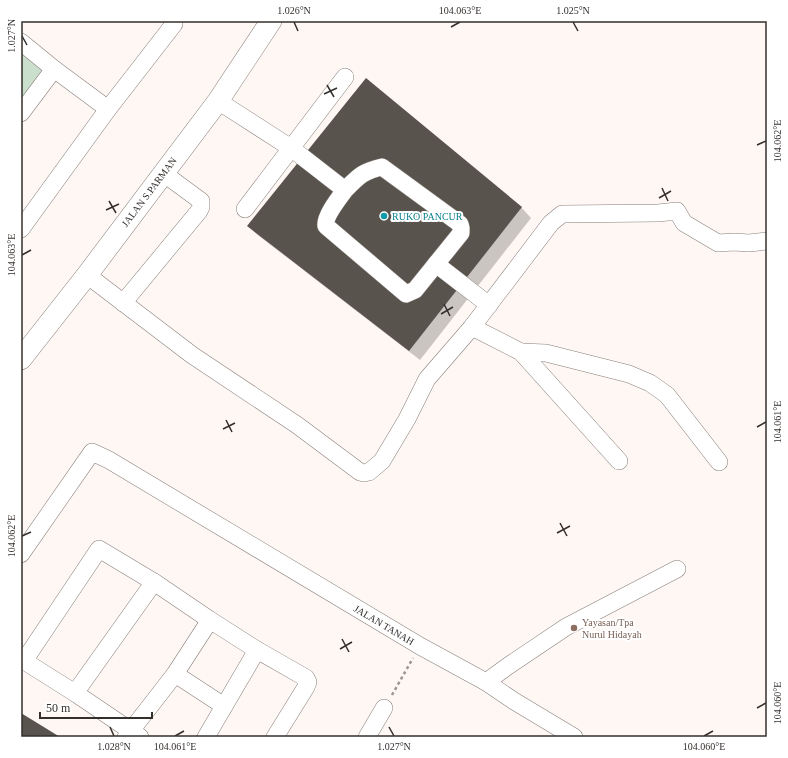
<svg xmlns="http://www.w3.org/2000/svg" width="788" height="758" font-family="'Times New Roman',serif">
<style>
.green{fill:#cbdfcd}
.shadow{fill:#0003}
.building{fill:#58534c}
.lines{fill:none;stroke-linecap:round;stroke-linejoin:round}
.minor-casing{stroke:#877f7a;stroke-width:18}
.major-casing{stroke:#877f7a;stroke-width:22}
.path{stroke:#9b9693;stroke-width:2.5;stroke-dasharray:3 3;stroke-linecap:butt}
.minor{stroke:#fff;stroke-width:17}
.major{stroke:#fff;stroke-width:21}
.ticks{fill:none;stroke:#332f2d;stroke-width:1.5}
.culture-dot{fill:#0f9aa8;stroke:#fff;stroke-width:1.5}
.education-dot{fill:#8d6e63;stroke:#fff;stroke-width:1.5}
.labels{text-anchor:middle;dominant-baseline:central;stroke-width:4;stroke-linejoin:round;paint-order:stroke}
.street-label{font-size:10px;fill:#332f2d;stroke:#fff}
.culture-label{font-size:10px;fill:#0d838f;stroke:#fff;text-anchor:start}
.education-label{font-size:10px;fill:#785e54;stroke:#fff;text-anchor:start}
.neatline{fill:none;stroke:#332f2d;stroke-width:1.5}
.ticks-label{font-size:10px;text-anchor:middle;fill:#332f2d}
</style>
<rect width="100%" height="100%" fill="#fef7f3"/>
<!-- green -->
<path class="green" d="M21 46 48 68 21 102Z"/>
<!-- shadow -->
<path class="shadow" d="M521 207 531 218 420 360 259 236 248 226Z"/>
<!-- building -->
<g class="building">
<path d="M366 78 522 207 409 351 247 226Z"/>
<path d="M21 713 60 737H21Z"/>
</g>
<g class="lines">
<!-- minor casing -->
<g class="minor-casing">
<g id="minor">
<path d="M21 42 54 69 108 109"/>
<path d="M218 101 291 148 345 190C358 177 363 171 382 167L460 224 461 228V233L415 290 406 294 326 226C324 217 339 198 345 190"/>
<path d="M21 113 54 69"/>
<path d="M245 209 345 77"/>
<path d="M21 229 108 109 174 24"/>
<path d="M436 264 489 305"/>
<path d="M87 275 192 355 297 425 360 472 364 473 369 472 382 461 407 419 427 379 472 327 551 223 562 214 658 213 677 211 684 223 718 243 734 242 749 243 767 241"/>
<path d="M123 303 199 211 201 207V201L163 173"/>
<path d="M472 327 521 352 619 461"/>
<path d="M521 352 546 353 629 374 650 383 667 395 719 462"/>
<path d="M21 554 92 452 109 460 420 646 486 682 514 701 574 737"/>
<path d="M21 659 75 693 140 737"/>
<path d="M24 661 99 549 154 582 210 620 257 650 306 678 308 682 306 687 275 737"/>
<path d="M175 674 224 706"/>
<path d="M486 682 508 666 566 627 677 569"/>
<path d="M75 693 154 582"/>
<path d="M126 737 175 674 210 620"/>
<path d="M206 737 257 650"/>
<path d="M367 737 384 708"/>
</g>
</g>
<!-- major casing -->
<g class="major-casing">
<path id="major" d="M21 359 87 275 218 101 271 21"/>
</g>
<!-- path -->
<path class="path" d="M392 695 413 658"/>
<!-- minor -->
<use href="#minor" class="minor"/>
<!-- major -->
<use href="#major" class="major"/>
</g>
<!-- ticks -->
<path class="ticks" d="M294 22 298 31M573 22 578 31M451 27 460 22M22 36 27 45M327 85 334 97M324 94 337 88M757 145 766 141M662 188 668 201M659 198 671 191M109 201 116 213M106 210 119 204M22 255 31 250M444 304 450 316M441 314 453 307M226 420 232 432M757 427 766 422M223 429 235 423M560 523 567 536M557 533 570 526M22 536 31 532M342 639 349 652M340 649 352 642M757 708 766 703M110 727 114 736M389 727 394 736M175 736 184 731M704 736 713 731"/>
<!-- markers -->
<circle class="culture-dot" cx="384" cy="216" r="4"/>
<circle class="education-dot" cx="574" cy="628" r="4"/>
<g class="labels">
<!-- street labels -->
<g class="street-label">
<text transform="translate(149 192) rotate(-53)">JALAN S.PARMAN</text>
<text transform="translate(384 625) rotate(31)">JALAN TANAH</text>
</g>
<!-- culture labels -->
<g class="culture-label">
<text x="392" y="216">RUKO PANCUR</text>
</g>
<!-- education labels -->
<g class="education-label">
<text x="582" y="622">Yayasan/Tpa<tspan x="582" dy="12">Nurul Hidayah</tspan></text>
</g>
</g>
<!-- border -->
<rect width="788" height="758" fill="none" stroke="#ffffff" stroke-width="44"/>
<!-- scale -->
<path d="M40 712v6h112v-6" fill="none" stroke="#332f2d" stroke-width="2"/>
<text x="46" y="712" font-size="12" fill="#332f2d" stroke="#ffffff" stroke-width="3" paint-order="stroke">50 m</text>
<rect x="22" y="22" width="744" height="714" class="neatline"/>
<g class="ticks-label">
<text x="294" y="14">1.026°N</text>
<text x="460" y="14">104.063°E</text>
<text x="573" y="14">1.025°N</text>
<text transform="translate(11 36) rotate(-90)" y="4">1.027°N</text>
<text transform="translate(777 141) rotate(-90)" y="4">104.062°E</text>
<text transform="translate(11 255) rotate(-90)" y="4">104.063°E</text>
<text transform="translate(777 422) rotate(-90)" y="4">104.061°E</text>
<text transform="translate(11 536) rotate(-90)" y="4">104.062°E</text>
<text transform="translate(777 703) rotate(-90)" y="4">104.060°E</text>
<text x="114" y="750">1.028°N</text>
<text x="175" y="750">104.061°E</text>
<text x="394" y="750">1.027°N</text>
<text x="704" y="750">104.060°E</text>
</g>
</svg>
